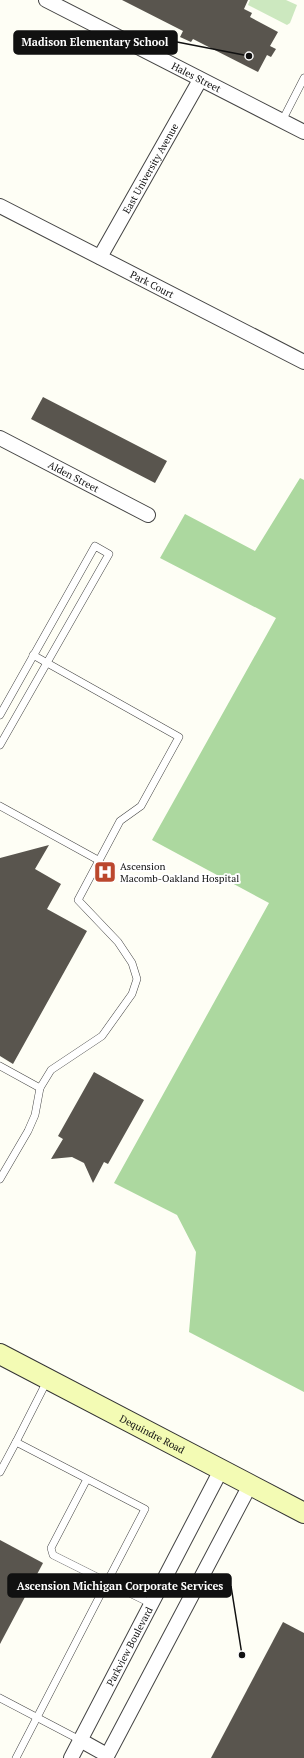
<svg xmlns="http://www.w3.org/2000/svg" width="304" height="1758" font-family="'PT Serif',serif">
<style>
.green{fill:#cce8bf}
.forest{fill:#acd89f}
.building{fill:#59554e}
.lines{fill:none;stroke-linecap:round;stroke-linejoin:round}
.lane-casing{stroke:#444;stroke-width:8}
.street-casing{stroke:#444;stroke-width:16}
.secondary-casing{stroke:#333;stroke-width:22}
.lane{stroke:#fff;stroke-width:7}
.street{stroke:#fff;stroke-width:14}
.secondary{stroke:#f3fbb4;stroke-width:20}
.labels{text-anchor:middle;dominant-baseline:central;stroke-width:4;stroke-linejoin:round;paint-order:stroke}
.street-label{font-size:10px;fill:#111;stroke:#fff}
.poi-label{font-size:10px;fill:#111;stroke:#fff;text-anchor:start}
.leader{fill:none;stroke:#111;stroke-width:1.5}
.callout-dot{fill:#111;stroke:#fff;stroke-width:1.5}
.callout{fill:#111;stroke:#111;stroke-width:1.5}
.callout-label{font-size:11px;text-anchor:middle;font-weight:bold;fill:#fff}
</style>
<rect width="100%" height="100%" fill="#fefef5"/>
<!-- green -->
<path class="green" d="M250 0H286L297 5 290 23 287 25 248 5Z"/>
<!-- forest -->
<path class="forest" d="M300 478 304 480V1392L189 1332 196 1252 177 1215 114 1183 269 903 152 840 276 618 160 558 185 514 255 551Z"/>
<!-- building -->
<g class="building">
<path d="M122 0H248L244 9 252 13 250 17 278 32 270 46 276 49 271 57 267 55 258 72 193 39 191 42 180 37 183 31Z"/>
<path d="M43 397 167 461 155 483 31 419Z"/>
<path d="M49 845 35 869 61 884 47 909 87 931 13 1064 0 1056V858Z"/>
<path d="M94 1072 144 1100 108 1164 104 1162 93 1183 84 1163 72 1157 51 1159 63 1139 58 1136Z"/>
<path d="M0 1540 43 1563 0 1644Z"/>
<path d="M283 1622 304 1633V1758H211Z"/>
</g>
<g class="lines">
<!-- lane casing -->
<g class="lane-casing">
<g id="lane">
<path d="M282 121 304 78"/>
<path d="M0 715 95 546 109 554 0 745"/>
<path d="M0 806 98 860"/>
<path d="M0 1066 40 1088"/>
<path d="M0 1179 28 1131 35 1115 40 1088 51 1070 102 1036 132 994 137 979 132 963 118 942 78 900 120 821 141 806 179 737 33 655"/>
<path d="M16 1442 48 1379"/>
<path d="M0 1472 16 1442 145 1509 107 1582 53 1555 51 1548 87 1479"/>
<path d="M0 1698 80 1740"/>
<path d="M16 1758 107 1582 152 1604"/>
</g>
</g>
<!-- street casing -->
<g class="street-casing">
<g id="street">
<path id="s1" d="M46 0 304 132"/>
<path id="s2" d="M0 206 304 362"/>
<path id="s3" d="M100 257 200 80"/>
<path id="s4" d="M0 438 148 515"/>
<path d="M80 1740 107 1755"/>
<path id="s5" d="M71 1758 221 1470"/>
<path d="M106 1758 250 1485"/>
</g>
</g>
<!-- secondary casing -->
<g class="secondary-casing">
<g id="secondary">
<path id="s6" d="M0 1354 304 1513"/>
</g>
</g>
<!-- lane -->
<use href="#lane" class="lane"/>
<!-- street -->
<use href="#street" class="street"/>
<!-- secondary -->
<use href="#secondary" class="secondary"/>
</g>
<!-- icons -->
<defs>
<g id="hospital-square" transform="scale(1.15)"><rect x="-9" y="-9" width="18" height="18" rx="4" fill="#bb472e" stroke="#fff"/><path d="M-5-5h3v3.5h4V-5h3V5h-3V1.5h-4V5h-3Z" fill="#fff"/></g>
</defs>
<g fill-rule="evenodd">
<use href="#hospital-square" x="105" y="872"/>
</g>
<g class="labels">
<!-- street labels -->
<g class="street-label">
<text stroke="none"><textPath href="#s1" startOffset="169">Hales Street</textPath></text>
<text stroke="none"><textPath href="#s3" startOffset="102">East University Avenue</textPath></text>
<text stroke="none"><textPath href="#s2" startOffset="171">Park Court</textPath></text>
<text stroke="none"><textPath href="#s4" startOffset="83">Alden Street</textPath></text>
<text stroke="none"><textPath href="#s6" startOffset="172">Dequindre Road</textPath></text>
<text stroke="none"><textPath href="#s5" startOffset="126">Parkview Boulevard</textPath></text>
</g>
<!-- poi labels -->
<g class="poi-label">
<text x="120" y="866">Ascension<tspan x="120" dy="12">Macomb-Oakland Hospital</tspan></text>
</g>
</g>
<!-- callouts -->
<path class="leader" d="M249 56L177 42M242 1655L231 1586"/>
<g class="callout-dot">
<circle cx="249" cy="56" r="4"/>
<circle cx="242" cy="1655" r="4"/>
</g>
<g class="callout">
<rect x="14" y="31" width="163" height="23" rx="4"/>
<rect x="8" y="1574" width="223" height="23" rx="4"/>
</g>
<g class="callout-label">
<text x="95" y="46">Madison Elementary School</text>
<text x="120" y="1590">Ascension Michigan Corporate Services</text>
</g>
</svg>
